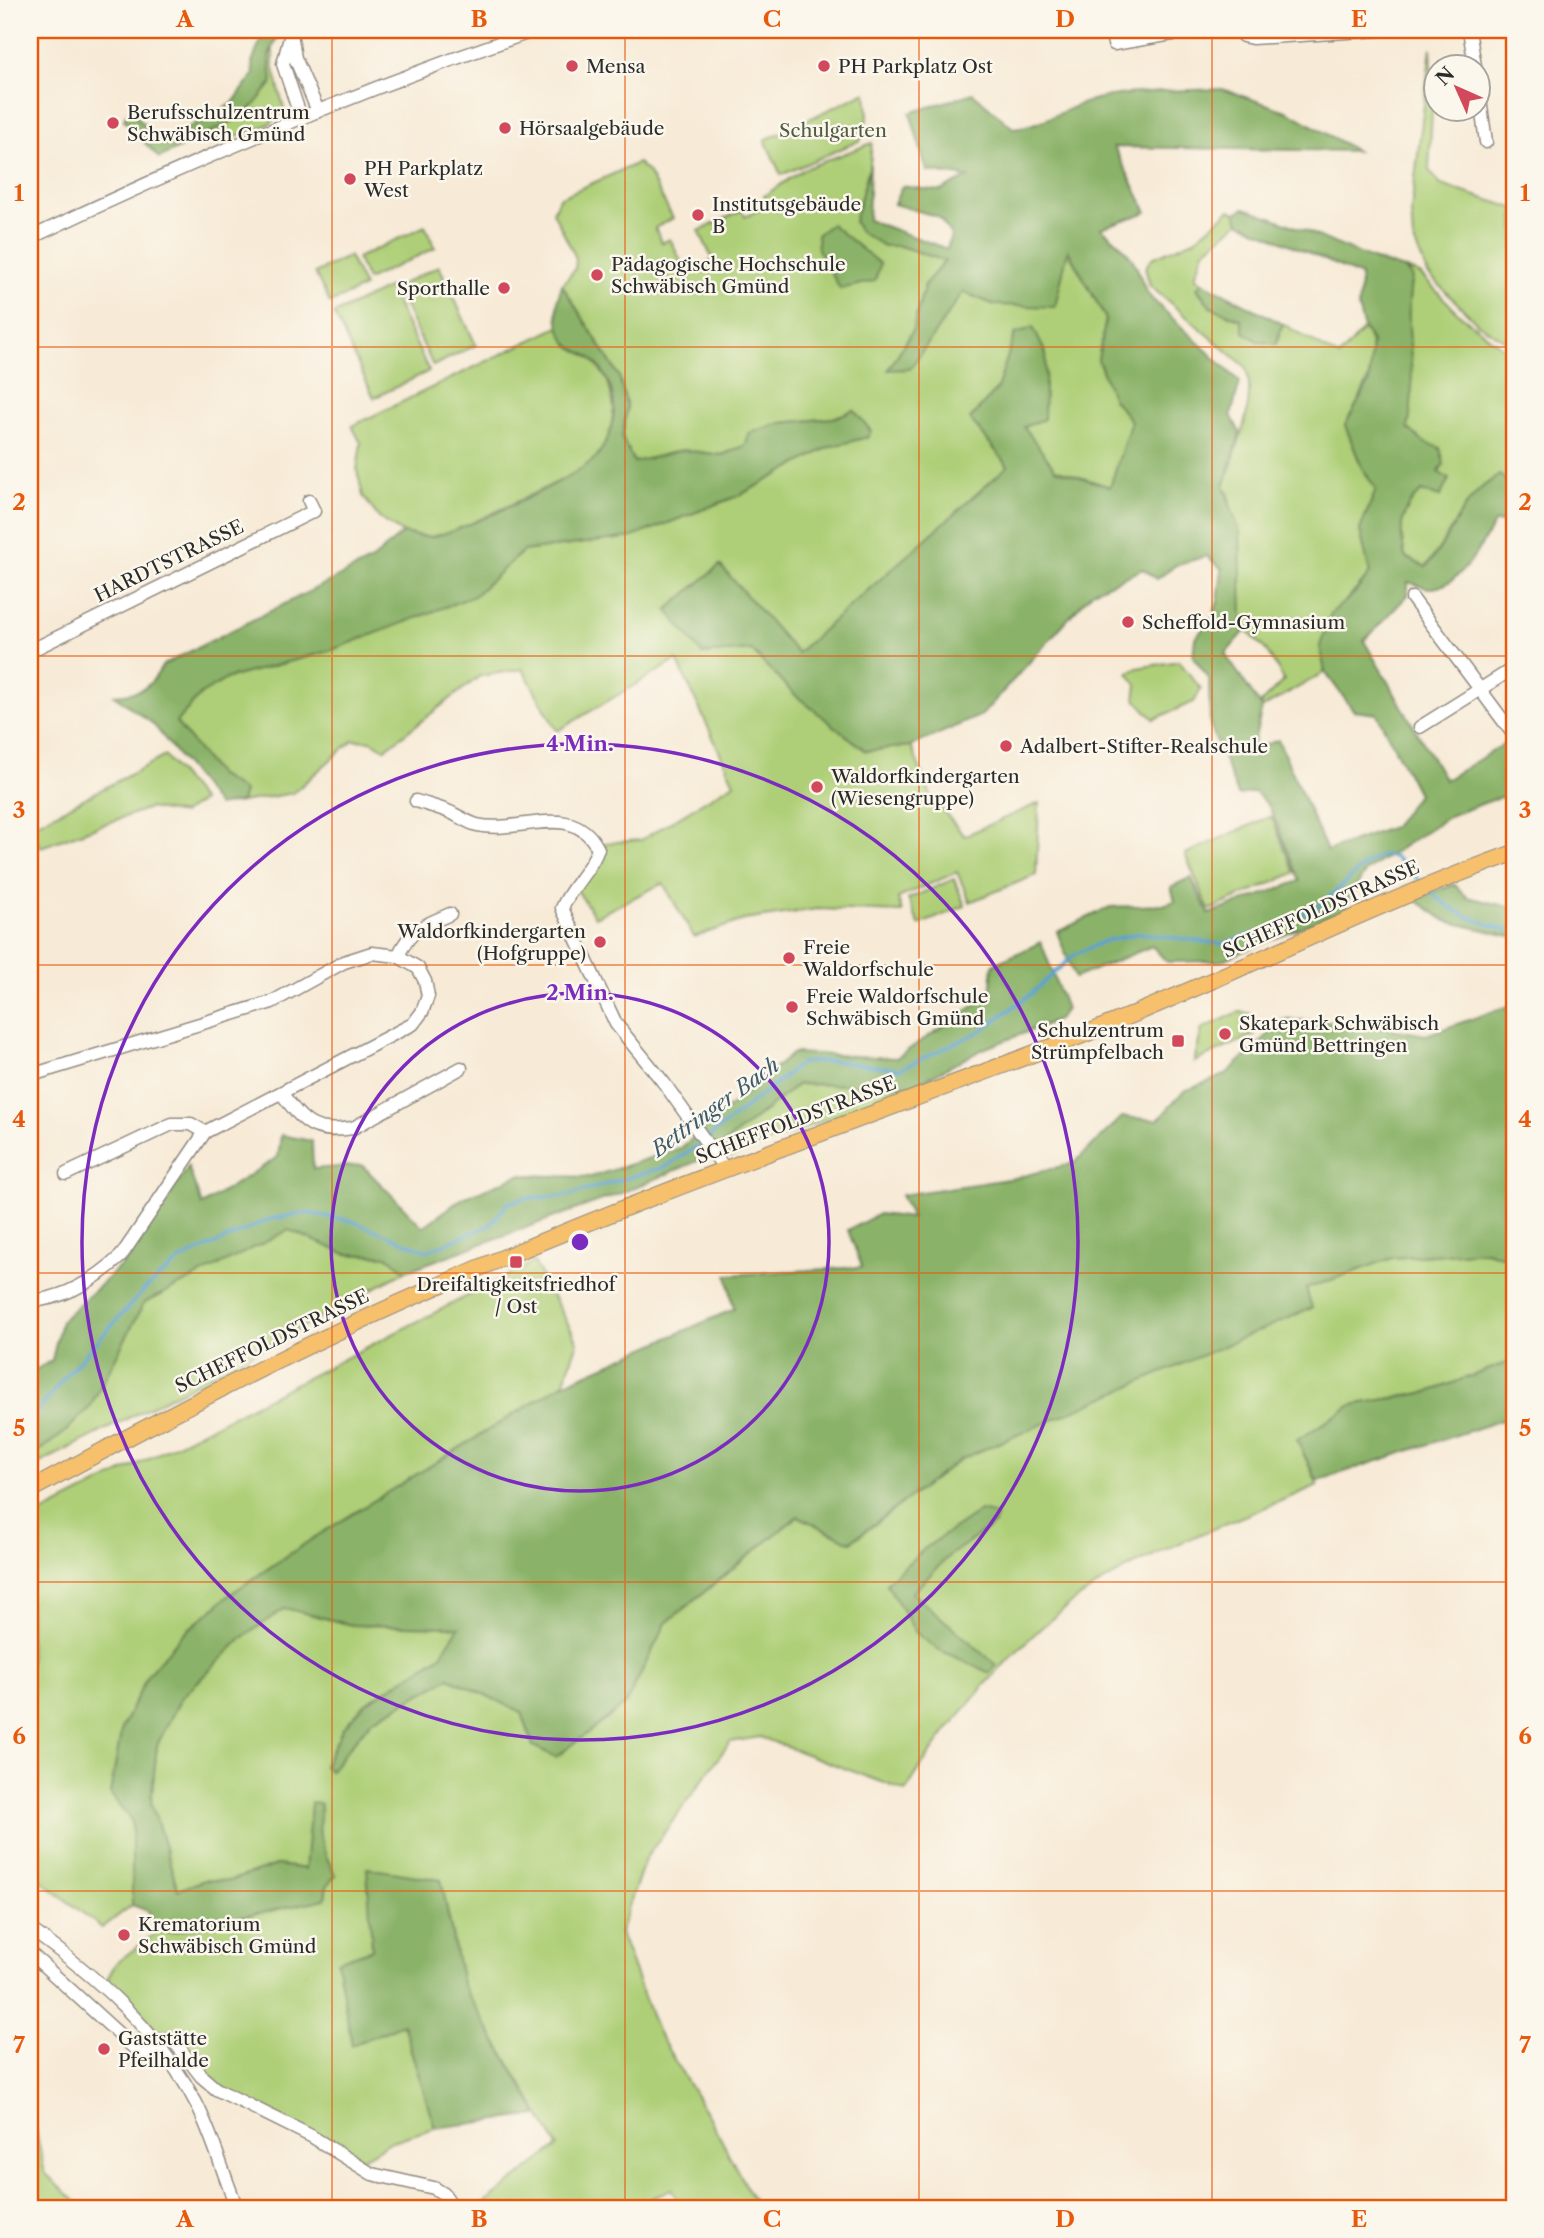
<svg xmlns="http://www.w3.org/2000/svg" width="1544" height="2238" font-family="'Libre Caslon Text',serif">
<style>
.green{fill:#aecf77;stroke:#6c7d51;stroke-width:2}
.forest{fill:#8ab268;stroke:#5a6e4a;stroke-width:2}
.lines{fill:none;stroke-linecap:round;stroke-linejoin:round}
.stream{stroke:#5ba2d1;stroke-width:3.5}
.minor-casing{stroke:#918a80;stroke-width:15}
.major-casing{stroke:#918a80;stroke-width:18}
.minor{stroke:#fff;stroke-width:12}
.major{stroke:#f7c06c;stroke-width:16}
.grid{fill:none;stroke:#e8590c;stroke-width:2;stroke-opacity:0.55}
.ring{fill:none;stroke:#7b2cbf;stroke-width:3.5}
.poi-dot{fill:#d1495b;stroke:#fbf7ec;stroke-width:2.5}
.labels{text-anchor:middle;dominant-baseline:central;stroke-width:5;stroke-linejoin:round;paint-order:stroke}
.poi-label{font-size:19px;fill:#2b2b2b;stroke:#fbf7ec;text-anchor:start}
.park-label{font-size:19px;fill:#525c42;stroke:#fbf7ec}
.street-label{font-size:19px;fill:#2b2b2b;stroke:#fbf7ec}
.water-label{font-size:21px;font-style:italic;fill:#3e5b6d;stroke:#fbf7ec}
.centre{fill:#7b2cbf;stroke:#fbf7ec;stroke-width:3.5}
.ring-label{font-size:21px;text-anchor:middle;font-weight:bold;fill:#7b2cbf;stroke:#fbf7ec;stroke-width:5;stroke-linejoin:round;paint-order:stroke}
.neatline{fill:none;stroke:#e8590c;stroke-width:2.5}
.grid-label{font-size:23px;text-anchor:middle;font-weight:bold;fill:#e8590c}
</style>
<rect width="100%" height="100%" fill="#fbf7ec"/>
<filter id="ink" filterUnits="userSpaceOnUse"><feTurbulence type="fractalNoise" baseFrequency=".0143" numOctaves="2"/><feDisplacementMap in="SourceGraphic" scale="14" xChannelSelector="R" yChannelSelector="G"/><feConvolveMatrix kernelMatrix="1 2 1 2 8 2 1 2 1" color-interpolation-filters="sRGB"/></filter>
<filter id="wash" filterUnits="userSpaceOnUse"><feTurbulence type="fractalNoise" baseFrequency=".00686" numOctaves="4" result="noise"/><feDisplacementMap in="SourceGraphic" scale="28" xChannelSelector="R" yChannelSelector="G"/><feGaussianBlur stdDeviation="1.57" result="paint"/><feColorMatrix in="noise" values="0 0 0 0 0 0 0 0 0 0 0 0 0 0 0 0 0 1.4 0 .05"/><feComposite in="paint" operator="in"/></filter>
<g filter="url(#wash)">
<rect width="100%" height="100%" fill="#f7ead6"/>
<!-- green -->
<g class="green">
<path d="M277 37 273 46V65L284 109C269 135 223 140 196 139L247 114 272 83 269 56Z"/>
<path d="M1431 47 1433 91 1429 170 1441 185 1514 208V346L1478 324 1428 274 1413 239 1411 211Z"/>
<path d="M866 92 868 115 861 140 781 175 765 140Z"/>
<path d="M872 143 870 165 854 222 884 246H900L945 261 925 284 912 332 889 369H910L963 292 995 305 1067 249 1106 319 1098 360 1113 399 1132 421 1110 487 1055 469 1023 426 1046 354 1033 328 1015 334 997 389 971 419 1009 466 797 654 720 566 702 654 751 650 794 694 866 751 911 746 931 796 964 836 1039 803 1036 875 970 902 957 872 898 898 902 912 817 909 744 920 694 937 663 883 595 917 577 890 594 871 605 843 641 840 734 783 677 660 557 731 523 669 480 676 385 749 371 741 353 740 293 793 241 802 243 791 218 775 176 722 201 694 228 678 329 651 474 596 523 551 632 537 740 495 829 447 868 437 854 411 833 418 781 423 750 433 746 445 722 455 683 450 634 463 622 438 627 407 619 376 562 285 575 269 576 258 553 212 559 198 638 163 648 172 673 218 655 228 662 243 670 239 687 273 713 260 699 231 742 210 745 217 767 206 764 196 804 169Z"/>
<path d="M1230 210 1236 213 1239 222 1204 251 1195 277 1202 282 1197 289 1211 307 1241 320 1244 332 1258 341 1276 344 1283 324 1339 357 1364 329C1385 361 1361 396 1345 425L1362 468 1376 489 1360 530 1370 573C1340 612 1315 616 1325 672L1262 708 1260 704 1284 680 1267 651 1246 630 1242 617 1229 494 1224 487C1234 452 1259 402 1245 366L1150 286 1145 268 1152 258 1194 240Z"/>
<path d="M425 226 435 248 367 280 357 258Z"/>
<path d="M349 256 364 287 330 303 315 273Z"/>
<path d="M439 266 476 345 433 366 396 287Z"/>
<path d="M1406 269 1420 274 1460 315 1514 356V488L1499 475C1459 498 1454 534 1425 567L1405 557C1399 528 1399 513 1421 491L1440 497V448L1423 442 1407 428C1419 373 1402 329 1412 276Z"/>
<path d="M389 287 429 371 374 398 334 314Z"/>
<path d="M560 326 569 345 592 359 608 381 614 408 610 435 596 458 574 474 456 531 429 537 402 533 379 518 363 496 357 470 361 443 352 426Z"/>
<path d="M1179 661 1201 689 1194 702 1154 719 1135 699 1137 685 1128 673 1137 668Z"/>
<path d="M165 756 202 801 182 814 149 808 41 847 30 827Z"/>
<path d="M1271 816 1295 873 1209 910 1185 854Z"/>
<path d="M954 879 965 906 919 925 908 899Z"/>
<path d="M1239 1012C1249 1012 1257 1015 1259 1025L1254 1035 1194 1062 1202 1029Z"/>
<path d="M798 1084 913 1086 730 1157 720 1147Z"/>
<path d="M289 1229 346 1254 387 1256 406 1271 195 1384 30 1468V1457L64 1433 90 1407 144 1303Z"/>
<path d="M1486 1251 1514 1260V1360L1429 1392 1352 1405 1297 1440 1318 1485C1242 1519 1152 1548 1083 1595 1020 1638 944 1726 906 1791L760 1737 730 1742 645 1859 620 1933 657 2031 714 2126 757 2208H682L671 2189 630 2208H479L558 2146 462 1984 441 1880 372 1949 352 2045 403 2024 435 2128 392 2141 357 2161 216 2085 175 2033 156 2030 106 1981 116 1963 157 1932H172L325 1899 330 1864 323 1855 318 1836 308 1869 277 1865 229 1881 205 1880 178 1890 151 1802 157 1745 181 1698 241 1639 285 1608 352 1625 460 1627 440 1656 366 1703 343 1728 324 1766 330 1771 371 1721 449 1678 522 1712 533 1746 625 1705 666 1623 798 1516 851 1542 961 1459 1312 1308 1306 1289 1392 1258Z"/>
<path d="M534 1262 578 1342 563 1384 312 1539 232 1593 183 1634 149 1674 122 1728 132 1822V1905L102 1928 30 1872V1519Z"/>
<path d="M30 2102 45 2173 83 2208H30Z"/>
</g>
<!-- forest -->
<g class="forest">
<path d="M265 30H280L269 56 272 83 247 114 159 158 124 120 126 114 133 112 160 143 232 104 254 74 252 62Z"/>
<path d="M1222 89 1289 112 1356 151 1114 147 1147 212 1101 228C1113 238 1128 250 1135 264 1142 277 1142 288 1152 299L1240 382 1231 415 1240 433 1224 487 1240 533 1242 617 1246 630 1225 654 1262 708 1252 750 1278 740 1327 851 1393 827 1418 794 1377 714 1354 711 1325 672 1320 646 1331 613 1354 594 1370 573 1360 530 1376 489 1362 468 1345 425 1369 383 1372 342 1364 329 1358 307 1361 276 1239 222 1236 213 1244 208C1288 221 1329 242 1372 259 1386 265 1402 265 1412 276 1402 329 1419 373 1408 428L1423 442 1440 448 1444 464 1438 472 1449 479 1440 497 1421 491C1399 513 1399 528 1405 557L1426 567C1456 533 1458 499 1500 475L1514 488V521L1494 523C1482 545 1459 588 1430 588 1423 588 1415 584 1408 582V595L1364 641 1445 780 1508 742 1514 757V792L1449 816 1366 871 1346 903 1348 908 1220 961 1167 962 1152 946 1075 978 1057 932 1110 907 1163 905 1175 901 1171 887 1191 877 1209 914 1300 881 1269 806 1255 792 1238 795 1210 725 1209 678 1193 657 1195 638 1212 619 1218 601 1222 569 1207 556 1176 565 1157 579 1143 569 1093 591 982 715 911 746 866 751 794 694 751 650 702 654 667 610 720 565 797 653 1008 466 970 419 997 389 1015 334 1033 327 1046 354 1044 419 1024 427 1055 469 1110 487 1131 421 1113 399 1098 359 1106 319 1068 250 1055 307 995 305 963 292 910 369 888 370 912 332 925 284 945 261 900 246H884L860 232 854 222 870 165 868 220 947 249 951 235 939 217 894 204 902 186 940 191 968 177 927 171 910 113 973 93 1013 128C1042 126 1068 106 1096 99 1137 90 1180 91 1222 89Z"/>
<path d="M831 224 880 264 875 281 840 289 818 249 817 235Z"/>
<path d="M1202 282 1283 324 1276 344 1258 341 1244 332 1241 319 1211 307 1197 288Z"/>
<path d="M562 285 619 376 627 407 622 438 634 462 683 450 722 455 746 445 749 433 781 423 833 418 854 410 871 431 868 437 829 447 740 495 632 537 523 551 474 596 329 651 228 678 201 694 176 722 218 775 244 791 241 802 218 806 153 724 114 695C141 693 149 690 163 665L372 560 402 533C411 534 420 537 429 537 453 536 582 475 597 456 608 443 612 428 614 412 616 394 605 371 592 359 586 353 575 351 569 345 554 328 555 304 562 285Z"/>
<path d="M1454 884 1467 897 1514 908V937L1446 921 1414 899Z"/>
<path d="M1041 942 1066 1009 1058 1020 983 1049 913 1086 798 1084 707 1157 627 1191 406 1271 387 1256 346 1254 289 1230 144 1303 90 1407 64 1433 30 1457V1373L52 1360 61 1321 128 1259 188 1167 202 1205 278 1157 281 1135 312 1141 313 1169 362 1165 423 1227 463 1198 519 1175 591 1177 681 1148 793 1053 896 1058 990 995 993 965Z"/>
<path d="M1514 1004V1260L1486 1251 1392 1258 1306 1289 1312 1308 961 1459 850 1542 798 1516 666 1623 625 1705 556 1757 533 1746 522 1712 449 1678 371 1721 330 1771 324 1766 343 1728 366 1703 440 1656 459 1627 352 1625 285 1608 241 1639 181 1698 157 1745 151 1802 178 1890 205 1880 229 1881 277 1865 305 1869 311 1803 321 1804C317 1841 320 1843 335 1875L326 1888 325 1899 172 1932H157L148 1911 132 1905V1822L110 1793 122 1728 148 1674 183 1634 232 1593 312 1539 563 1384 734 1309 727 1275 862 1267 848 1230 879 1214 912 1218 901 1195 1015 1178 1074 1163 1122 1117 1158 1120 1184 1091 1225 1075 1284 1020 1350 1022 1426 1035Z"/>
<path d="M1514 1360V1416L1317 1481 1297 1440 1352 1405 1429 1392Z"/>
<path d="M980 1511 996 1515 995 1524 950 1555 912 1593 997 1665 990 1673 937 1649 916 1633 886 1583 925 1548Z"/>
<path d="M367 1868 441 1880 462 1984 539 2115 435 2128 403 2024 352 2045 337 1961 372 1949Z"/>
</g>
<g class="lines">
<!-- stream -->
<g class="stream">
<path d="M1429 890C1453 914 1482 924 1514 931"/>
<path d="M708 1138 801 1063 832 1061 900 1069 981 1031 1031 994 1075 954 1105 941 1140 933 1221 944 1262 932 1319 906 1366 864 1382 855 1395 857 1421 882"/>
<path d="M30 1421 68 1373 146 1288 182 1259 270 1219 307 1213 352 1221 427 1251 490 1225 508 1203 526 1198 566 1196 665 1167 702 1143"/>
</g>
</g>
</g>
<g filter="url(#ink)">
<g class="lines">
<!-- minor casing -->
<g class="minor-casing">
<g id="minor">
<path d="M292 30 283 64 301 118"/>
<path d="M1111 30 1114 44 1196 30"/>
<path d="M1237 30 1243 36 1252 38 1379 30"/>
<path d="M1469 30 1475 66"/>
<path d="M291 33 295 58 318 111"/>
<path d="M1478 85 1486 142"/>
<path d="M30 238C195 159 363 89 536 30"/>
<path d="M1412 598 1514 735"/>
<path d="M30 651 314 511 309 501"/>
<path d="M1420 727 1514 668"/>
<path d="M416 801C428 805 441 808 452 813 460 817 469 823 477 825 519 835 573 799 598 849 590 872 571 886 562 908L616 1024 664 1083 725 1169"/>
<path d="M398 956C411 928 424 926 450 914"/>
<path d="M282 1094C305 1124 313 1134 353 1128L461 1068"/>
<path d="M66 1174 172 1124H191L205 1132"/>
<path d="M30 1301C65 1299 96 1279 121 1256L205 1132 413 1024 422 1012 428 996 425 981 418 968 398 956 372 953 344 962 272 1002 38 1073"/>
<path d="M30 1929C96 1976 158 2030 196 2103 213 2136 223 2174 237 2208"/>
<path d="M30 1953 143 2056 167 2040H173L201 2076 216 2089 311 2136 372 2174 434 2188 444 2194 454 2208"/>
</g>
</g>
<!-- major casing -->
<g class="major-casing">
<path id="major" d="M30 1490C159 1420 288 1352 422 1293 637 1197 860 1120 1080 1036 1227 979 1366 906 1514 853"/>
</g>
<!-- minor -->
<use href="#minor" class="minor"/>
<!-- major -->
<use href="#major" class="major"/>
</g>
</g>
<!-- grid -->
<path class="grid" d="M332 30V2208M625 30V2208M919 30V2208M1212 30V2208M30 347H1514M30 656H1514M30 965H1514M30 1273H1514M30 1582H1514M30 1891H1514"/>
<!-- distance rings -->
<g class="ring">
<circle cx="580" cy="1242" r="249"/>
<circle cx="580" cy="1242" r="498"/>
</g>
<!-- markers -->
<g class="poi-dot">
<circle cx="572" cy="66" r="7"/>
<circle cx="824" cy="66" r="7"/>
<circle cx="113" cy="123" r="7"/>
<circle cx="505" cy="128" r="7"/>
<circle cx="350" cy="179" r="7"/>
<circle cx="698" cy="215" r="7"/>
<circle cx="597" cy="275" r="7"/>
<circle cx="504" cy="288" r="7"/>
<circle cx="1128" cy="622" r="7"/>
<circle cx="1006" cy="746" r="7"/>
<circle cx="817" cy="787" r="7"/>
<circle cx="600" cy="942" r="7"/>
<circle cx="789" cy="958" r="7"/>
<circle cx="792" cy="1007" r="7"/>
<circle cx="1225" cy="1034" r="7"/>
<rect x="1171" y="1034" width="14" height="14" rx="3.5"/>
<rect x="509" y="1255" width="14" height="14" rx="3.5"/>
<circle cx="124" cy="1935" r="7"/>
<circle cx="104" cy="2049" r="7"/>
</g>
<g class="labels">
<!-- poi labels -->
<g class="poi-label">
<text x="586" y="66">Mensa</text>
<text x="838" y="66">PH Parkplatz Ost</text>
<text x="127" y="112">Berufsschulzentrum<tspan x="127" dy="22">Schwäbisch Gmünd</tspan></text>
<text x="519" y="128">Hörsaalgebäude</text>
<text x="364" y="168">PH Parkplatz<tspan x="364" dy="22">West</tspan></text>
<text x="712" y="204">Institutsgebäude<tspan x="712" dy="22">B</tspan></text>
<text x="611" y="264">Pädagogische Hochschule<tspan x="611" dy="22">Schwäbisch Gmünd</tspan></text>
<text x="490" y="288" text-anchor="end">Sporthalle</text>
<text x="1142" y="622">Scheffold-Gymnasium</text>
<text x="1020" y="746">Adalbert-Stifter-Realschule</text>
<text x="831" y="776">Waldorfkindergarten<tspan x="831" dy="22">(Wiesengruppe)</tspan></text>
<text x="586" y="931" text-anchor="end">Waldorfkindergarten<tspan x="586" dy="22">(Hofgruppe)</tspan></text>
<text x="803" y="947">Freie<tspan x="803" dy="22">Waldorfschule</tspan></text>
<text x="806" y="996">Freie Waldorfschule<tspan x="806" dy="22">Schwäbisch Gmünd</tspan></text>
<text x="1239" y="1023">Skatepark Schwäbisch<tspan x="1239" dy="22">Gmünd Bettringen</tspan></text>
<text x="1164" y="1030" text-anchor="end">Schulzentrum<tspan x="1164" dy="22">Strümpfelbach</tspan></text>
<text x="516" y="1284" text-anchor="middle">Dreifaltigkeitsfriedhof<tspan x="516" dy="22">/ Ost</tspan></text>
<text x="138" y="1924">Krematorium<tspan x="138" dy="22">Schwäbisch Gmünd</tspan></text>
<text x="118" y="2038">Gaststätte<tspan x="118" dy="22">Pfeilhalde</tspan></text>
</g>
<!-- park labels -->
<g class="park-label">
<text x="833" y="130">Schulgarten</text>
</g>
<!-- street labels -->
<g class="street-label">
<text transform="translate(169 561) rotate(-26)">HARDTSTRASSE</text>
<text transform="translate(1321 909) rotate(-24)">SCHEFFOLDSTRASSE</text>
<text transform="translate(796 1120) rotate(-21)">SCHEFFOLDSTRASSE</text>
<text transform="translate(272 1341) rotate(-26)">SCHEFFOLDSTRASSE</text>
</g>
<!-- water labels -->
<g class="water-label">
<text transform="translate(715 1107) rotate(-36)">Bettringer Bach</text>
</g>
</g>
<circle cx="580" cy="1242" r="10" class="centre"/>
<g class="ring-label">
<text x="580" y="751">4 Min.</text>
<text x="580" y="1000">2 Min.</text>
</g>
<!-- margin -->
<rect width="1544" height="2238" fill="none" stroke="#fbf7ec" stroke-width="77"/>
<!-- north arrow -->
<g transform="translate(1457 88) rotate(315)"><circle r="33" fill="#fbf7ec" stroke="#a8a59f" stroke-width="2"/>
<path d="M0-5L12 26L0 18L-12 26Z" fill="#d1495b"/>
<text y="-10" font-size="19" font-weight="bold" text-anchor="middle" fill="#2b2b2b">N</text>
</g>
<rect x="38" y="38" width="1468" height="2162" class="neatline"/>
<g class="grid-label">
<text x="185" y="27">A</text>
<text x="479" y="27">B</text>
<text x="772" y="27">C</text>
<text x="1065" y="27">D</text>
<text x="1359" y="27">E</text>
<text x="19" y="201">1</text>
<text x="1525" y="201">1</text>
<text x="19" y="510">2</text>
<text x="1525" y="510">2</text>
<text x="19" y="818">3</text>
<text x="1525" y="818">3</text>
<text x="19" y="1127">4</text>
<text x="1525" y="1127">4</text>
<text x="19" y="1436">5</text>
<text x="1525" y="1436">5</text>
<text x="19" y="1744">6</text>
<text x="1525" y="1744">6</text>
<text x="19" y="2053">7</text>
<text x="1525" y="2053">7</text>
<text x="185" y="2227">A</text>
<text x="479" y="2227">B</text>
<text x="772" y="2227">C</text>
<text x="1065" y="2227">D</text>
<text x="1359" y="2227">E</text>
</g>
</svg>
